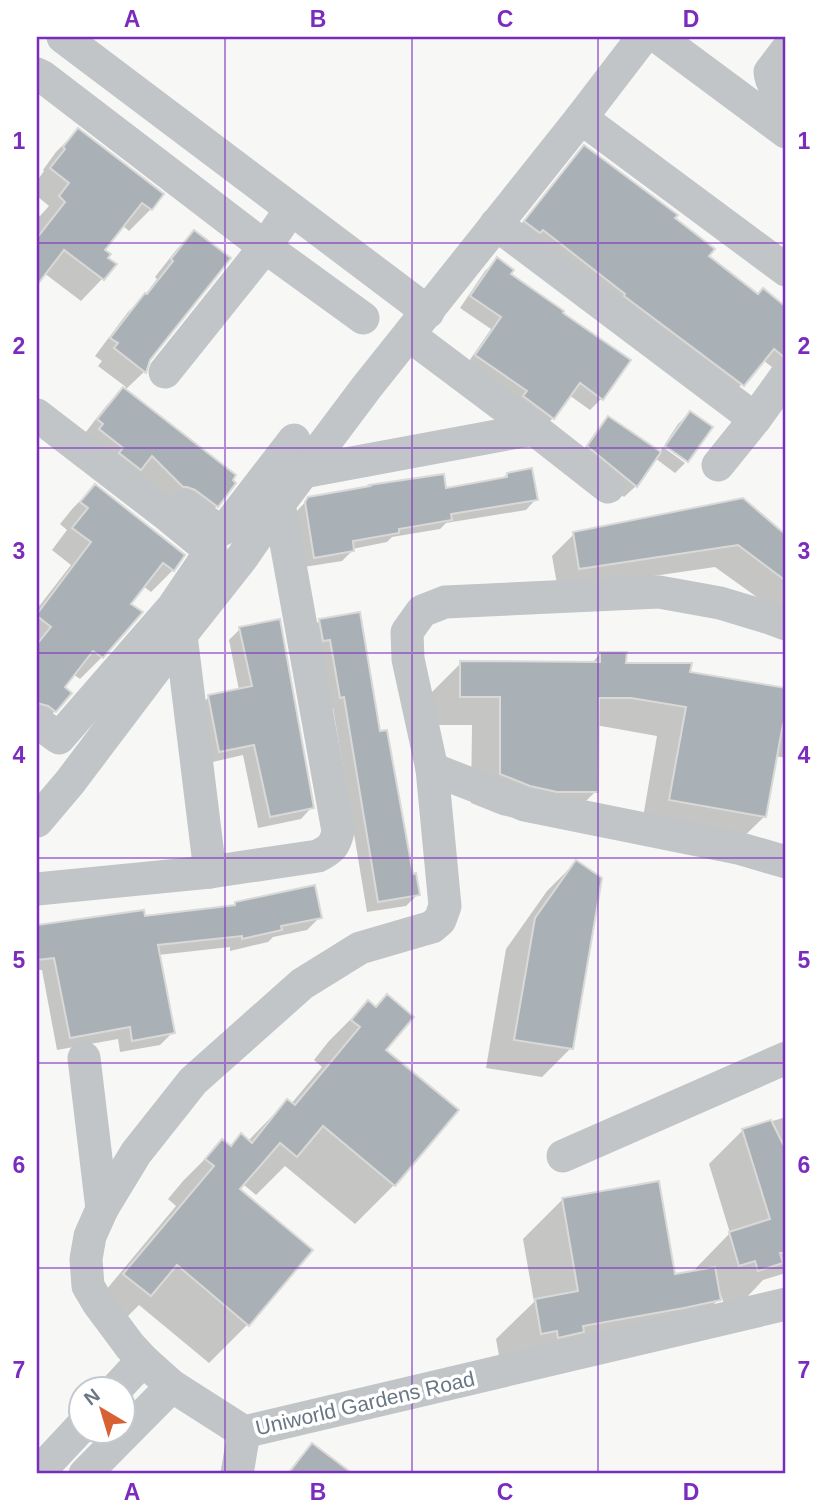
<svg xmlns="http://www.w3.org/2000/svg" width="823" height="1511" font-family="Arial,sans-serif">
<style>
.shadow{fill:#0003}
.building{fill:#aab1b6;stroke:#d9d9d7;stroke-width:2}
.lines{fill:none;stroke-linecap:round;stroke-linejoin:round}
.minor{stroke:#c1c5c8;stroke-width:33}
.grid{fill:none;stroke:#7b2cbf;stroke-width:2;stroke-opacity:0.55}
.labels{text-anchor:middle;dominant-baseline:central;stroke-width:7;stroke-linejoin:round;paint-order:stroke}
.street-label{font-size:21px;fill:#697784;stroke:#fff}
.neatline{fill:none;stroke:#7b2cbf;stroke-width:2.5}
.grid-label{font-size:23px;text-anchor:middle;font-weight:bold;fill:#7b2cbf}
</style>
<rect width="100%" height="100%" fill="#f7f8f5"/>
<!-- shadow -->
<g class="shadow">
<path d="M78 130 162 195 151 209 129 231 122 225 103 250 105 258 114 264 102 279 81 301 44 273 37 282V214L40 216 49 206 37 196V181L44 171 43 170 56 152Z"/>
<path d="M585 147 673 219 706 256 758 296 763 291 786 309V357L775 368H773L763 360 731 396 514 233 574 158Z"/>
<path d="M194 232 144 372 125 390 217 506 200 523 82 437 106 406 126 387 98 366 102 361 95 356 128 312 142 299 157 279 155 277 177 249Z"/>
<path d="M497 260 602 398 590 410 569 395 553 418 541 430 465 367 491 329 460 308 485 271Z"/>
<path d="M690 413 687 460 665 444 678 424Z"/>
<path d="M609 419 659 453 663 447 685 463 675 473 655 458 636 486 624 497 577 459 597 430Z"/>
<path d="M507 474 536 499 526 510 446 523 440 529 392 537 387 542 352 549V551L342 561 304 567 295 513 309 498 445 490 501 480Z"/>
<path d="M95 486 183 555 173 570 151 592 143 586 129 604 102 657 80 679 73 674 62 688 55 711 37 729V609L71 565 52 550 67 530 60 524 73 508Z"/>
<path d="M743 500 786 537V606L779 613 715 567 558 590 552 556 574 534Z"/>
<path d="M320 620 378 733 411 876 418 894 406 906 367 912 333 708H329L309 632Z"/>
<path d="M240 629 312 807 301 819 258 828 243 755 208 763 197 708 209 697 239 690 229 640Z"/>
<path d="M601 653 624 664 783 690 786 687V758L775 756 765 816 735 845 641 829 657 736 601 726H597L596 791 567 820H527L501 815 471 803 472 725H432V692L461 663 591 664Z"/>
<path d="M576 862 571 1048 542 1077 486 1068 506 949 547 891Z"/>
<path d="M235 904 320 917 307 930 273 937 268 942 230 951V947L158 955 173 1032 160 1045 120 1052 118 1039 57 1050 42 970H37V927L99 920 143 918 232 907Z"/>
<path d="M368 1002 384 1050 394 1185 355 1224 285 1166 256 1195 243 1184 238 1190 248 1324 209 1363 139 1305 110 1334 86 1314 176 1206 168 1199 183 1181 222 1142 229 1147 241 1136 248 1141 287 1101 291 1104 322 1067 314 1060 329 1041Z"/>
<path d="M786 1117V1273L763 1280 747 1297 724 1304 719 1289 717 1290 719 1299 679 1338 502 1372 496 1339 534 1302 523 1239 562 1200 673 1276 697 1271 696 1268 730 1233 709 1164 743 1130Z"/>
<path d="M312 1446 340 1466 334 1474H287L300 1457Z"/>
</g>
<!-- building -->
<g class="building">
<path d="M78 128 164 194 152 210 142 203 105 250 111 254 108 258 117 264 104 280 64 250 37 285V238L65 202 59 196 69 183 50 168 65 149 63 147Z"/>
<path d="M584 145 678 215 675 218 715 249 709 256 758 294 763 288 786 307V357H784L774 349 744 386 624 296 625 294 543 230 540 233 524 221Z"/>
<path d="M194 230 231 258 150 360 146 373 114 348 118 343 110 338 145 293 147 294 173 261 171 259Z"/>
<path d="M497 257 514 270 511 274 564 311 563 313 631 360 603 400 580 383 554 419 523 396 527 391 475 355 501 317 470 296Z"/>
<path d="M123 387 236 475 233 480 236 483 218 507 195 490 187 487H183L152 456 141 470 119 453 123 448 99 429 103 424 97 419Z"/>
<path d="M690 411 713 427 688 462 665 446Z"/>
<path d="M608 416 661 452 637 487 587 446Z"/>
<path d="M532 468 538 500 451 514 452 520 399 529V533L353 541 354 551 314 558 305 502 308 497 370 486 369 485 444 474 446 488 507 477V473Z"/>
<path d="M95 484 185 555 174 571 163 563 131 604 143 612 103 658 93 651 65 687 72 693 56 712 48 706 37 703V644L51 627 37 616V614L91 542 72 528 88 508 80 502Z"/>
<path d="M743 498 786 535V581L738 545 579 569 573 532Z"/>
<path d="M360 612 380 731 387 730 413 874 416 873 420 895 378 902 344 697 340 698 330 640 323 641 319 619Z"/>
<path d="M280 619 314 808 270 817 254 745 219 752 208 695 252 686 239 627Z"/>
<path d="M600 652H627L626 663H692L690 672 786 688V725L783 724 766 817 669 800 686 707 631 698H599L598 792H557L530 786 500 774V697H460V661L600 662Z"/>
<path d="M576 860 602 878 573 1049 514 1040 535 918Z"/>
<path d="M315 885 322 918 281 926 282 930 242 939V936L158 945 175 1033 132 1041 130 1027 70 1038 54 958 37 960V925L144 910 145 916 235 905V902Z"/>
<path d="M387 994 414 1017 386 1050 459 1110 395 1186 323 1126 297 1157 280 1143 240 1189 313 1250 249 1326 177 1265 151 1296 123 1274 214 1166 205 1159 222 1139 231 1146 241 1133 252 1143 287 1099 295 1105 360 1027 351 1020 368 1000 376 1007Z"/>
<path d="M771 1120 786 1150V1253H780L783 1263 758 1271 755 1261 739 1266 729 1232 770 1219 742 1129Z"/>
<path d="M659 1181 675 1274 715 1267 721 1300 684 1308 583 1326 584 1332 558 1338 557 1331 541 1334 535 1299 578 1291 562 1198Z"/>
<path d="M312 1443 353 1474H288Z"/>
</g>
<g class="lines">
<!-- minor -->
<g class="minor">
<path d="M63 37 428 312"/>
<path d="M658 37 786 132"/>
<path d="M786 51 770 72C771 84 777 90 786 98"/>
<path d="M37 74 43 77 265 247 291 209"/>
<path d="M581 118 786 270"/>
<path d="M496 224 755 419"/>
<path d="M409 335 534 429 608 487"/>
<path d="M165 372 265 247 363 318"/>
<path d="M37 415 167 515 211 551 173 607 59 738 37 722"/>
<path d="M718 465 755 419 786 376"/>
<path d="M303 472 534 429"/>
<path d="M184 506 219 531 227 527 294 440"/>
<path d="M786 624 770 618 720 603 659 592 445 602 422 611 407 632 408 659 432 769 445 906 440 920 432 927 360 948 302 984 193 1081 136 1153 102 1209 90 1236 86 1259 88 1286 98 1303 130 1346 143 1360 172 1386 244 1432 786 1304"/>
<path d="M181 635 210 872"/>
<path d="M432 769 525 805 738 848 786 862"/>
<path d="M37 821 70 782 181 635 241 559 279 504 366 388 581 118 643 37"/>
<path d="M37 889 210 872 318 856C331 849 335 846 338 831L279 504"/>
<path d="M84 1058 102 1209"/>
<path d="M563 1156 786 1058"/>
<path d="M117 1388 143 1360"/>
<path d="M37 1474 80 1428"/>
<path d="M85 1474 172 1386"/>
<path d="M237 1474 244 1432"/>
</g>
</g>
<!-- grid -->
<path class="grid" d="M225 37V1474M412 37V1474M598 37V1474M37 243H786M37 448H786M37 653H786M37 858H786M37 1063H786M37 1268H786"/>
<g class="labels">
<!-- street labels -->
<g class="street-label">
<text transform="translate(365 1403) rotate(-13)">Uniworld Gardens Road</text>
</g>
</g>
<!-- border -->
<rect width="823" height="1511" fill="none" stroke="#ffffff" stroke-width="77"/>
<!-- north arrow -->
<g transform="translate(102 1410) rotate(322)"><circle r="33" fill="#ffffff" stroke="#c3c9ce" stroke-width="2"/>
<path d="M0-5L12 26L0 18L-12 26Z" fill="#d76135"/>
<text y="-10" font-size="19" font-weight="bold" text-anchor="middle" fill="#697784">N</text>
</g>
<rect x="38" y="38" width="746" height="1434" class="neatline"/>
<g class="grid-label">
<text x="132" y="27">A</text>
<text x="318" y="27">B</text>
<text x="505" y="27">C</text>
<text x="691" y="27">D</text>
<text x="19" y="149">1</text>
<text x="804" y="149">1</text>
<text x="19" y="354">2</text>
<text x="804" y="354">2</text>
<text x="19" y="559">3</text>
<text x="804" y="559">3</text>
<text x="19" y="763">4</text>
<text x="804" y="763">4</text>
<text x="19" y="968">5</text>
<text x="804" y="968">5</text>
<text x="19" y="1173">6</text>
<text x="804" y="1173">6</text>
<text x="19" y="1378">7</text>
<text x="804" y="1378">7</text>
<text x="132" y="1500">A</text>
<text x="318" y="1500">B</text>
<text x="505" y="1500">C</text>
<text x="691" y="1500">D</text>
</g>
</svg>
